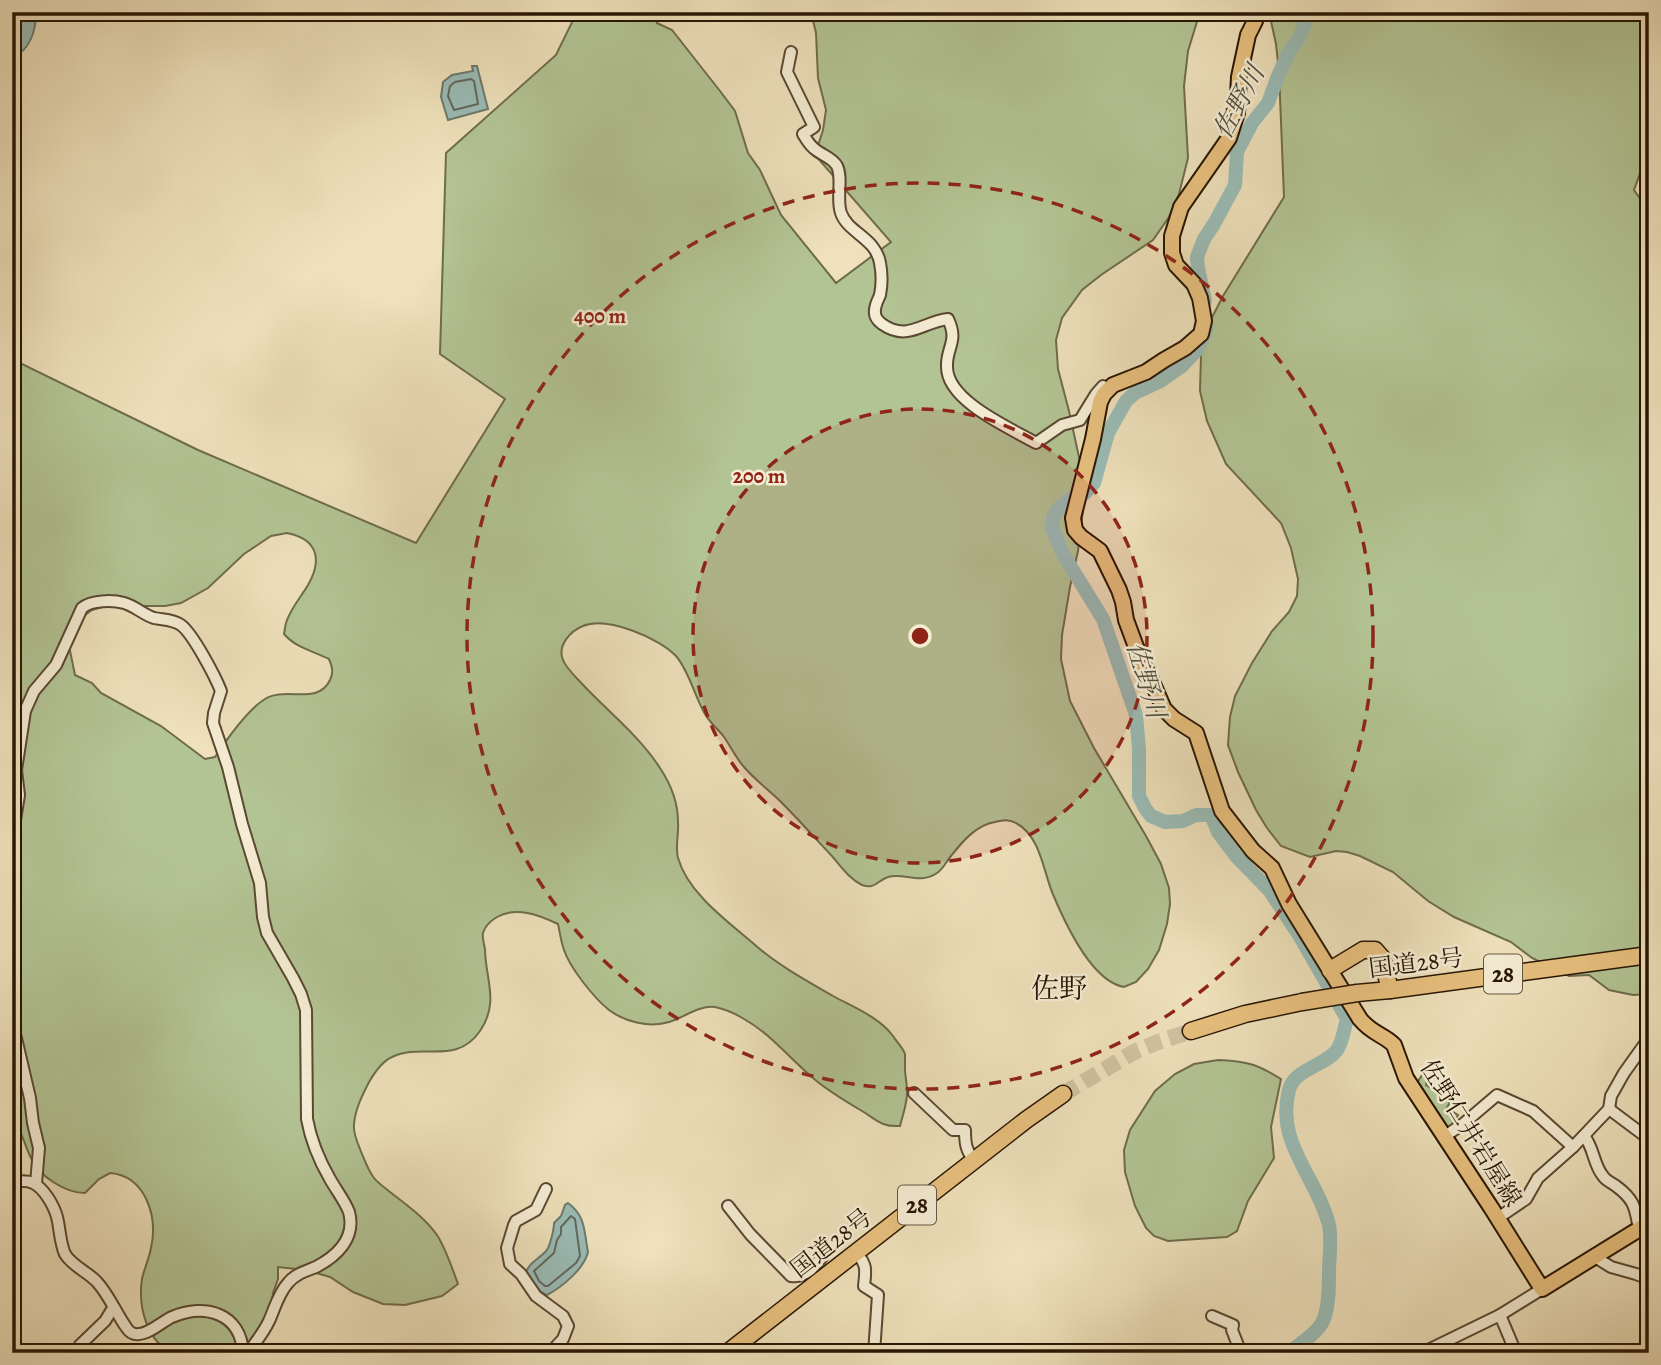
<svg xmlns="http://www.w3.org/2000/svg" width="1661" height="1365" font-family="Alegreya,'Noto Serif JP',serif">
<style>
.green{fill:#b3c494;stroke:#6e6c4c;stroke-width:2;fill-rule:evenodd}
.water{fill:#9abcb6;stroke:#6c796f;stroke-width:2}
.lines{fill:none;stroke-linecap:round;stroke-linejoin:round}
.shore{stroke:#61685d;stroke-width:2}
.river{stroke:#9abcb6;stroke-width:14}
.highway-tunnel{stroke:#d0c2a0;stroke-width:16;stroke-dasharray:16 8;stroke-linecap:butt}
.minor-casing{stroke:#5a4832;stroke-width:14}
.major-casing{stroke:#281504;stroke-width:18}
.highway-casing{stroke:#281504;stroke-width:19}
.minor{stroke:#f4ecd3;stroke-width:10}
.major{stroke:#e7c07e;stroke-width:14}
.highway{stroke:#e7c07e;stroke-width:16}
.highway-bridge-casing{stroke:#281504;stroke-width:19;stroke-linecap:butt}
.highway-bridge{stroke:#e7c07e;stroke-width:16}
.ring{fill:none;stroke:#8f2418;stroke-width:3.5;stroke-dasharray:12 9}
.labels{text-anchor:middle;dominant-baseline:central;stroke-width:5;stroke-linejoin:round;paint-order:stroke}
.shield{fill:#f4ecd3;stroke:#655642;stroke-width:2}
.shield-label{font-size:23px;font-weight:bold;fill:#281504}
.street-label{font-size:24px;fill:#281504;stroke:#f4ecd3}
.water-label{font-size:26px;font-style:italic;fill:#504f42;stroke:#f4ecd3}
.quarter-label{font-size:28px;fill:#281504;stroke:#f4ecd3}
.centre{fill:#8f2418;stroke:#f4ecd3;stroke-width:3.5}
.ring-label{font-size:21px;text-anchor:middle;font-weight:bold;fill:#8f2418;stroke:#f4ecd3;stroke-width:5;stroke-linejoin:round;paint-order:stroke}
</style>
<rect width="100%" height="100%" fill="#eee1bb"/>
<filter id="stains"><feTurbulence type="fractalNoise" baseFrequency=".00286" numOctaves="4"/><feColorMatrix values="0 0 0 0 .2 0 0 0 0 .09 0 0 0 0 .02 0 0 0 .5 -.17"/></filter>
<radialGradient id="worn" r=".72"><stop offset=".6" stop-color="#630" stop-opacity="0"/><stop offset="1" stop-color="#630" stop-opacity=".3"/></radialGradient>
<!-- green -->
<g class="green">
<path d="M577 12H657V23L672 30 720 91 735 111 748 153 760 170 781 215 836 283 891 242 815 155 823 130 826 110 818 78 816 33 811 12H1200L1188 51 1184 86 1188 158 1179 194 1169 217 1153 240 1101 275 1082 290 1062 318 1056 340 1058 369 1069 411 1082 471 1083 509 1078 551 1070 587 1062 635 1061 659 1070 701 1094 748 1146 836 1161 864 1169 888 1170 904 1167 924 1159 950 1148 969 1136 982 1124 987C1091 981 1064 921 1052 892 1043 869 1040 836 1016 823 1009 819 1003 820 995 822 976 825 962 842 951 856 946 862 943 869 937 873 920 885 903 872 888 877 878 880 875 890 862 885 849 879 840 865 831 855 814 837 798 819 781 802 769 790 755 780 744 767 736 758 731 747 724 737 718 729 710 723 705 714 695 697 689 671 676 656 659 638 607 616 583 626 570 631 557 646 563 660 567 670 579 680 586 688 611 714 640 737 660 768 670 783 678 803 678 822 679 834 675 847 678 858 688 893 727 921 754 944 776 964 807 981 833 996 853 1007 879 1017 893 1036 896 1041 903 1048 905 1054 905 1055 905 1067 905 1069 905 1076 907 1083 907 1090 908 1101 903 1114 900 1126 881 1127 877 1120 862 1111 845 1101 828 1091 813 1078 790 1059 771 1034 744 1019 736 1014 724 1009 715 1007 699 1005 683 1018 669 1022 650 1028 625 1022 609 1010 594 998 570 968 564 950 561 942 560 933 558 924 539 915 516 906 497 917 492 920 485 926 483 933 482 937 484 944 485 949 485 978 500 1002 480 1031 456 1066 422 1042 392 1057 381 1062 374 1073 368 1084 362 1096 355 1110 354 1124 353 1132 357 1142 360 1149 364 1159 368 1170 374 1178 378 1183 385 1188 390 1192 407 1205 425 1218 437 1235 446 1249 452 1268 458 1284L442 1296 405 1305 383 1304 353 1292 330 1277 306 1270 278 1267V1279L273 1293 270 1317 251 1353C233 1353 214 1353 196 1353 190 1353 181 1354 175 1353 146 1344 138 1305 142 1279 144 1269 149 1259 151 1248 158 1217 146 1176 110 1173L99 1179 85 1193C65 1193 39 1176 31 1158 24 1144 21 1129 12 1116V359L198 450 416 543 505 399 440 354 446 153 556 55ZM287 533C317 539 323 559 308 585 301 597 290 609 286 623 285 626 285 630 284 634 296 648 313 651 329 659 332 666 334 672 330 680 318 706 285 686 265 699 247 710 227 739 215 757L205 759 161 726 101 693 92 683 75 675 68 641 81 618 92 610 106 606H165L181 603 208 588 244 554 271 536Z"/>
<path d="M1269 12H1649V148L1634 190 1649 211V737L1646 743 1649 753V994L1633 995 1609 990 1589 975 1569 976 1532 958 1511 942 1454 917 1428 901 1393 872 1360 856 1347 852 1336 851 1310 857 1281 846 1267 828 1256 810 1238 772 1228 745 1230 717 1235 696 1252 663 1272 631 1289 612 1297 596 1298 579 1291 548 1281 523 1226 464 1207 421 1200 391 1201 355 1205 331 1223 296 1284 197 1279 72 1276 44Z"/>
<path d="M1218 1060C1246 1061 1257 1064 1281 1079L1271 1127 1274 1158 1248 1201 1237 1231 1227 1237 1168 1241 1154 1236 1146 1228 1135 1206 1125 1172 1124 1150 1130 1130 1155 1091 1175 1074 1194 1064Z"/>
<path d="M1422 1075 1428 1078 1426 1085 1451 1100 1447 1108 1458 1115 1451 1126 1445 1129 1417 1083Z"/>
</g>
<!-- water -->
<g class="water">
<path d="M12 12H36C36 31 30 50 12 58Z"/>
<path d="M472 66H477L488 109 448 120 441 97 443 82 452 75 473 71Z"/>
<path d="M568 1203C586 1216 584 1232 588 1252 584 1269 562 1287 547 1295L538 1290 526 1273C529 1262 539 1259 546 1251 550 1247 554 1229 554 1223L561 1216 565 1205Z"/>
</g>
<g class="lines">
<!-- shore -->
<g class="shore">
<path d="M471 79 474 81 478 104 454 110 448 96 450 86 455 82Z"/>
<path d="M571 1216 575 1219 580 1256 576 1263 548 1286H545L539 1281 534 1271 554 1253 557 1240 561 1234V1227Z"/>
</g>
<!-- river -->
<g class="river">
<path d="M1205 301 1198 268 1197 257 1204 239 1214 224 1235 185 1237 152 1252 123 1268 103 1278 76 1289 52 1299 38 1306 21V12"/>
<path d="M1207 328 1198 349 1182 366 1159 382 1135 393 1126 401 1108 433 1094 483 1085 493 1071 498 1056 511 1053 518 1052 528 1063 554 1103 619 1136 715 1139 749V796L1145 808 1151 816 1165 822 1183 821 1196 815H1211L1218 832 1236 856 1269 890 1299 935 1347 1019C1344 1029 1343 1041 1337 1050 1325 1066 1294 1069 1289 1090 1275 1143 1317 1177 1329 1225 1332 1240 1329 1258 1329 1273 1329 1287 1329 1308 1323 1321 1317 1334 1299 1344 1288 1353"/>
</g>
<!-- highway-tunnel -->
<path class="highway-tunnel" d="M1063 1094 1134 1052 1158 1042 1191 1031"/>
<!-- minor casing -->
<g class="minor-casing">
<g id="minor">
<path d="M791 52 787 72 814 127 803 134C807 140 809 145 816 150 822 155 833 158 837 166 843 178 836 199 841 213 848 233 876 238 880 263 882 273 882 285 880 295 878 300 875 305 875 310 874 316 878 321 882 324 908 342 922 322 948 319 959 342 946 347 947 367 947 401 1010 428 1036 443L1062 425 1080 420 1096 394 1103 386"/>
<path d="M12 839 19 795 16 770 25 711 34 691 56 665 82 608C91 600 113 600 124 603 135 606 144 615 154 618 164 620 172 619 181 625 193 634 215 676 221 691L214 713 213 723 228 767 242 824 260 883 263 917 267 933 293 978 301 994 306 1010 307 1119C311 1141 319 1160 330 1179 336 1190 345 1201 349 1212 356 1238 337 1256 316 1267 306 1271 295 1274 288 1283 278 1294 275 1308 269 1321 264 1332 255 1343 248 1353"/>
<path d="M12 1021 30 1098 33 1123 39 1148 36 1184"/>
<path d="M914 1093 953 1130H965C965 1143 966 1151 974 1160"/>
<path d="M1609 1109 1649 1139"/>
<path d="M1445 1136 1463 1124 1497 1095 1533 1111 1573 1147"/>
<path d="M1584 1136C1594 1147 1593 1164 1603 1176 1606 1181 1611 1182 1616 1186 1635 1200 1635 1208 1639 1229"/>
<path d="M12 1182C19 1181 27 1180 33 1183 44 1188 54 1206 57 1217 60 1229 60 1243 65 1254 72 1266 88 1272 97 1282 109 1295 116 1313 126 1327 129 1332 133 1335 139 1334 149 1334 163 1321 172 1317 205 1303 241 1313 243 1353"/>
<path d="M546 1189 536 1210 516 1221 514 1225 507 1248 510 1264 521 1274 536 1296 563 1316 568 1326 563 1339 550 1353"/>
<path d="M728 1206 750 1234 791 1276C810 1279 820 1258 831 1246"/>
<path d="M1498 1218 1526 1199 1538 1178 1573 1147 1609 1109 1611 1096 1624 1073 1649 1038"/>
<path d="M856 1252C867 1265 866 1269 864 1286L878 1295 874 1353"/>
<path d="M1595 1257 1611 1267 1636 1274 1649 1279"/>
<path d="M1500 1315 1516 1353"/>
<path d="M1212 1316 1233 1325 1232 1330 1241 1353"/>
<path d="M78 1353 80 1345 105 1321 113 1308"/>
<path d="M1422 1353 1500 1315 1542 1289"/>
</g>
</g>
<!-- major casing -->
<g class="major-casing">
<path id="major" d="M1257 12 1255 21 1248 35 1239 77 1237 113 1229 138 1181 207 1172 236V253L1176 265 1194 284 1200 298 1204 321 1201 334 1185 348 1164 360 1146 372 1113 385 1104 394 1100 402 1093 439 1073 518 1075 530 1081 537 1100 551 1119 590 1123 602 1126 620 1142 663 1150 677 1164 709 1174 719 1196 733 1222 811 1253 851 1272 868 1289 904 1360 1019C1372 1034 1383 1034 1394 1045L1406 1078 1492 1209 1542 1289 1649 1223"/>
</g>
<!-- highway casing -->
<g class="highway-casing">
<g id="highway">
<path d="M1330 970 1363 950H1375L1382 958 1390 990"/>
<path d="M1357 993 1390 990 1649 955"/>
<path d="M1191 1031 1245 1014 1302 1002"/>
<path d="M727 1353 1026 1120 1063 1094"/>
</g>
</g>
<!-- minor -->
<use href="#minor" class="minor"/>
<!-- major -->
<use href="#major" class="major"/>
<!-- highway -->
<use href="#highway" class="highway"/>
<!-- highway-bridge casing -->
<g class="highway-bridge-casing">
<path id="highway-bridge" d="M1302 1002 1357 993"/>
</g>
<!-- highway-bridge -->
<use href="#highway-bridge" class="highway-bridge"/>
</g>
<!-- distance rings -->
<circle cx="920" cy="636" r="227" fill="#8f2418" fill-opacity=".12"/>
<g class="ring">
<circle cx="920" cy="636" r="227"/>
<circle cx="920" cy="636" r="453"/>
</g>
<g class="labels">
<!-- shield labels -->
<g class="shield">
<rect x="1484" y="954.5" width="38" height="39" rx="5"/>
<rect x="898" y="1185.5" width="38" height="39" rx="5"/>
</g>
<g class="shield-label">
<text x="1503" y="974">28</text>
<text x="917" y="1205">28</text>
</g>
<!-- street labels -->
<g class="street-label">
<text transform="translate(1416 963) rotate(-7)">国道28号</text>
<text transform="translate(1471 1133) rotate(58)">佐野仁井岩屋線</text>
<text transform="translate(831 1243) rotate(-38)">国道28号</text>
</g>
<!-- water labels -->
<g class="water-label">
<text transform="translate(1239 102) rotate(-62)">佐野川</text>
<text transform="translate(1146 680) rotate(74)">佐野川</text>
</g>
<!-- quarter labels -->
<g class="quarter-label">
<text x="1059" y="989">佐野</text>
</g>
</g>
<circle cx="920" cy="636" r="10" class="centre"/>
<g class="ring-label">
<text x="600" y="323">400 m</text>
<text x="759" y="483">200 m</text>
</g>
<!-- margin -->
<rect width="1661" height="1365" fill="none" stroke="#eee1bb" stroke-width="42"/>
<rect x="14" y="14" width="1633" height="1337" fill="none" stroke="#281504" stroke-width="3.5"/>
<rect x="21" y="21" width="1619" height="1323" fill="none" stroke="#281504" stroke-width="2"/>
<rect width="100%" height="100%" filter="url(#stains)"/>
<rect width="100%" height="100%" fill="url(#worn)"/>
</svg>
